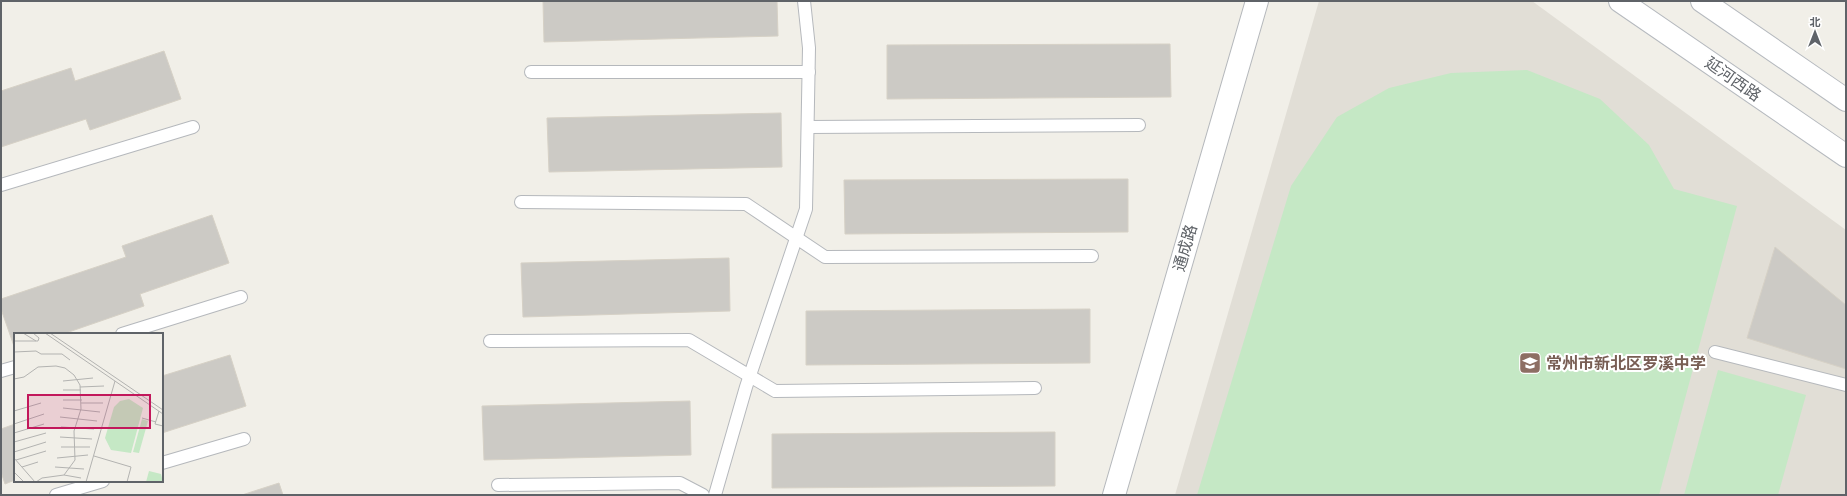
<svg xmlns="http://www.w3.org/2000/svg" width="1847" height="496" font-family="Jost,'Noto Sans SC',sans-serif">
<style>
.education{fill:#e1ded6}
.green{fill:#c5e8c5}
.building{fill:#cccac5;stroke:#d6d1c6}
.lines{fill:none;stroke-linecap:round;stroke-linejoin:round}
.lane-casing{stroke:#b5b8bc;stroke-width:14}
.street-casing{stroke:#b5b8bc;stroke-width:24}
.secondary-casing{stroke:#b6babf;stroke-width:24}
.lane{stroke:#fff;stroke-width:12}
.street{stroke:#fff;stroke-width:22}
.secondary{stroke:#fff;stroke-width:22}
.labels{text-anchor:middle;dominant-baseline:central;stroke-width:4;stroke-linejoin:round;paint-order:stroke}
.street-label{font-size:16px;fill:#5f6368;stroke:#fff}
.education-label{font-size:16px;font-weight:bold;fill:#785e54;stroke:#fff;text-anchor:start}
.inset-road{fill:none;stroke:#b3b3b1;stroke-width:1}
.view{fill:#c2185b;fill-opacity:0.15;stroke:#c2185b;stroke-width:2}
.inset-edge{fill:none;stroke:#5f6368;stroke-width:2}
</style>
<rect width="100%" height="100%" fill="#f1efe8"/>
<!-- education -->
<path class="education" d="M1319 1H1532L1846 230V495H1175Z"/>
<!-- green -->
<g class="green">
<path d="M1527 70 1600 99 1649 145 1674 189 1737 206 1659 495H1197L1291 186 1337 117 1389 88 1451 73Z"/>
<path d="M1718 370 1806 395 1778 495H1684Z"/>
</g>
<!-- building -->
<g class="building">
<path d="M543 1H777L778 36 544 42Z"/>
<path d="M1170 44 1171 97 887 99V45Z"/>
<path d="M164 51 181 99 90 130 86 119 1 147V91L71 68 75 81Z"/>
<path d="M781 113 782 167 549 172 547 118Z"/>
<path d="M1128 179V232L845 234 844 180Z"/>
<path d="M212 215 229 263 140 294 144 306 63 334H15V349L1 309V299L126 257 122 246Z"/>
<path d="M1775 247 1846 305V369L1747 338Z"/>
<path d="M729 258 730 311 523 317 521 263Z"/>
<path d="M1090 309V363L806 365V311Z"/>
<path d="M230 355 246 406 162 433V376Z"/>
<path d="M690 401 691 455 484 460 482 406Z"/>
<path d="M15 424V480L5 484 1 472V429Z"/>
<path d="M1055 432V486L772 488V434Z"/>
<path d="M279 483 283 495H242Z"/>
</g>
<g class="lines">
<!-- lane casing -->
<g class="lane-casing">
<g id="lane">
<path d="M531 72H809"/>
<path d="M808 127 1139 125"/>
<path d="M1 185 193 127"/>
<path d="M521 202 746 204 825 257 1092 256"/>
<path d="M122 334 241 297"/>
<path d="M490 341 689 340 775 391 1035 388"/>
<path d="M1715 352 1846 385"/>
<path d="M1 371 15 367"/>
<path d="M162 463 244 439"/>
<path d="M498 485 680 483 703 495"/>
<path d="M56 495 103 481"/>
<path d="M715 495 746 387 806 209 809 48 804 1"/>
</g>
</g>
<!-- street casing -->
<g class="street-casing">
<path id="street" d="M1114 495 1257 1"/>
</g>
<!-- secondary casing -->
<g class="secondary-casing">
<g id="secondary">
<path d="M1620 1 1846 156"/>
<path d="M1702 1 1846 100"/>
</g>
</g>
<!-- lane -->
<use href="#lane" class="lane"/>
<!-- street -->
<use href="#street" class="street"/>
<!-- secondary -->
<use href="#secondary" class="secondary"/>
</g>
<!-- icons -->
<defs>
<g id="school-square" transform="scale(1.15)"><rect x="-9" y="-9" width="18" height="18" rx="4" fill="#8d6e63" stroke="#fff"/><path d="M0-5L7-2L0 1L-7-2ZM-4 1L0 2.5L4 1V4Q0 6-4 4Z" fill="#fff"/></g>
</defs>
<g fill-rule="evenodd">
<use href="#school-square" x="1530" y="363"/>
</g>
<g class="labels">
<!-- street labels -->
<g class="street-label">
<text transform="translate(1733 79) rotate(35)">延河西路</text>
<text transform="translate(1185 248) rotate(-74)">通成路</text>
</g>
<!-- education labels -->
<g class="education-label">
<text x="1546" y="363">常州市新北区罗溪中学</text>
</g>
</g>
<!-- overview -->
<g transform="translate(14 333)">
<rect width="149" height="149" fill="#f1efe8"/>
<path d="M115 66 129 75 117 120 97 117 91 105 100 74 106 68ZM128 86 134 88 125 120 119 119ZM135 138 147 141 149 149H132Z" fill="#c5e8c5"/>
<path class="inset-road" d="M9 0 22 8M31 0 149 81M36 0 149 77M0 8H24L25 5 19 0M0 19 22 18 27 21H48L56 27M0 46 10 44 24 34 42 33 51 35 60 42 66 52 67 76 60 98 61 127 50 142 28 145 22 149M49 48 79 45M66 54 90 53M49 57H67M67 62H92M49 67H68M67 70H89M49 75 86 79M0 78 27 70M145 78 141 91 149 93M46 84 83 88M128 85 142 89M0 91 30 81M47 94 80 96M0 100 30 91M46 104 78 106M0 109 32 100M47 114H76M0 119 32 109M80 123 117 134 113 149M0 125 21 149M43 125 74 122M2 127 32 118M8 134 24 129M41 134 70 136M0 139 10 149M50 142 67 145M72 149 101 48"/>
<path class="view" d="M14 62H136V95H14Z"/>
<rect width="149" height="149" class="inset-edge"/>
</g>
<!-- border -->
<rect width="1847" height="496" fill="none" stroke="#5f6368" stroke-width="4"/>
<!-- north arrow -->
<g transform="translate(1815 32)" stroke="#ffffff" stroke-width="3" paint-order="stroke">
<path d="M0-3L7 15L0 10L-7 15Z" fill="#5f6368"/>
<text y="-6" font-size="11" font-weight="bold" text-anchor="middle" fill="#5f6368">北</text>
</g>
</svg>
